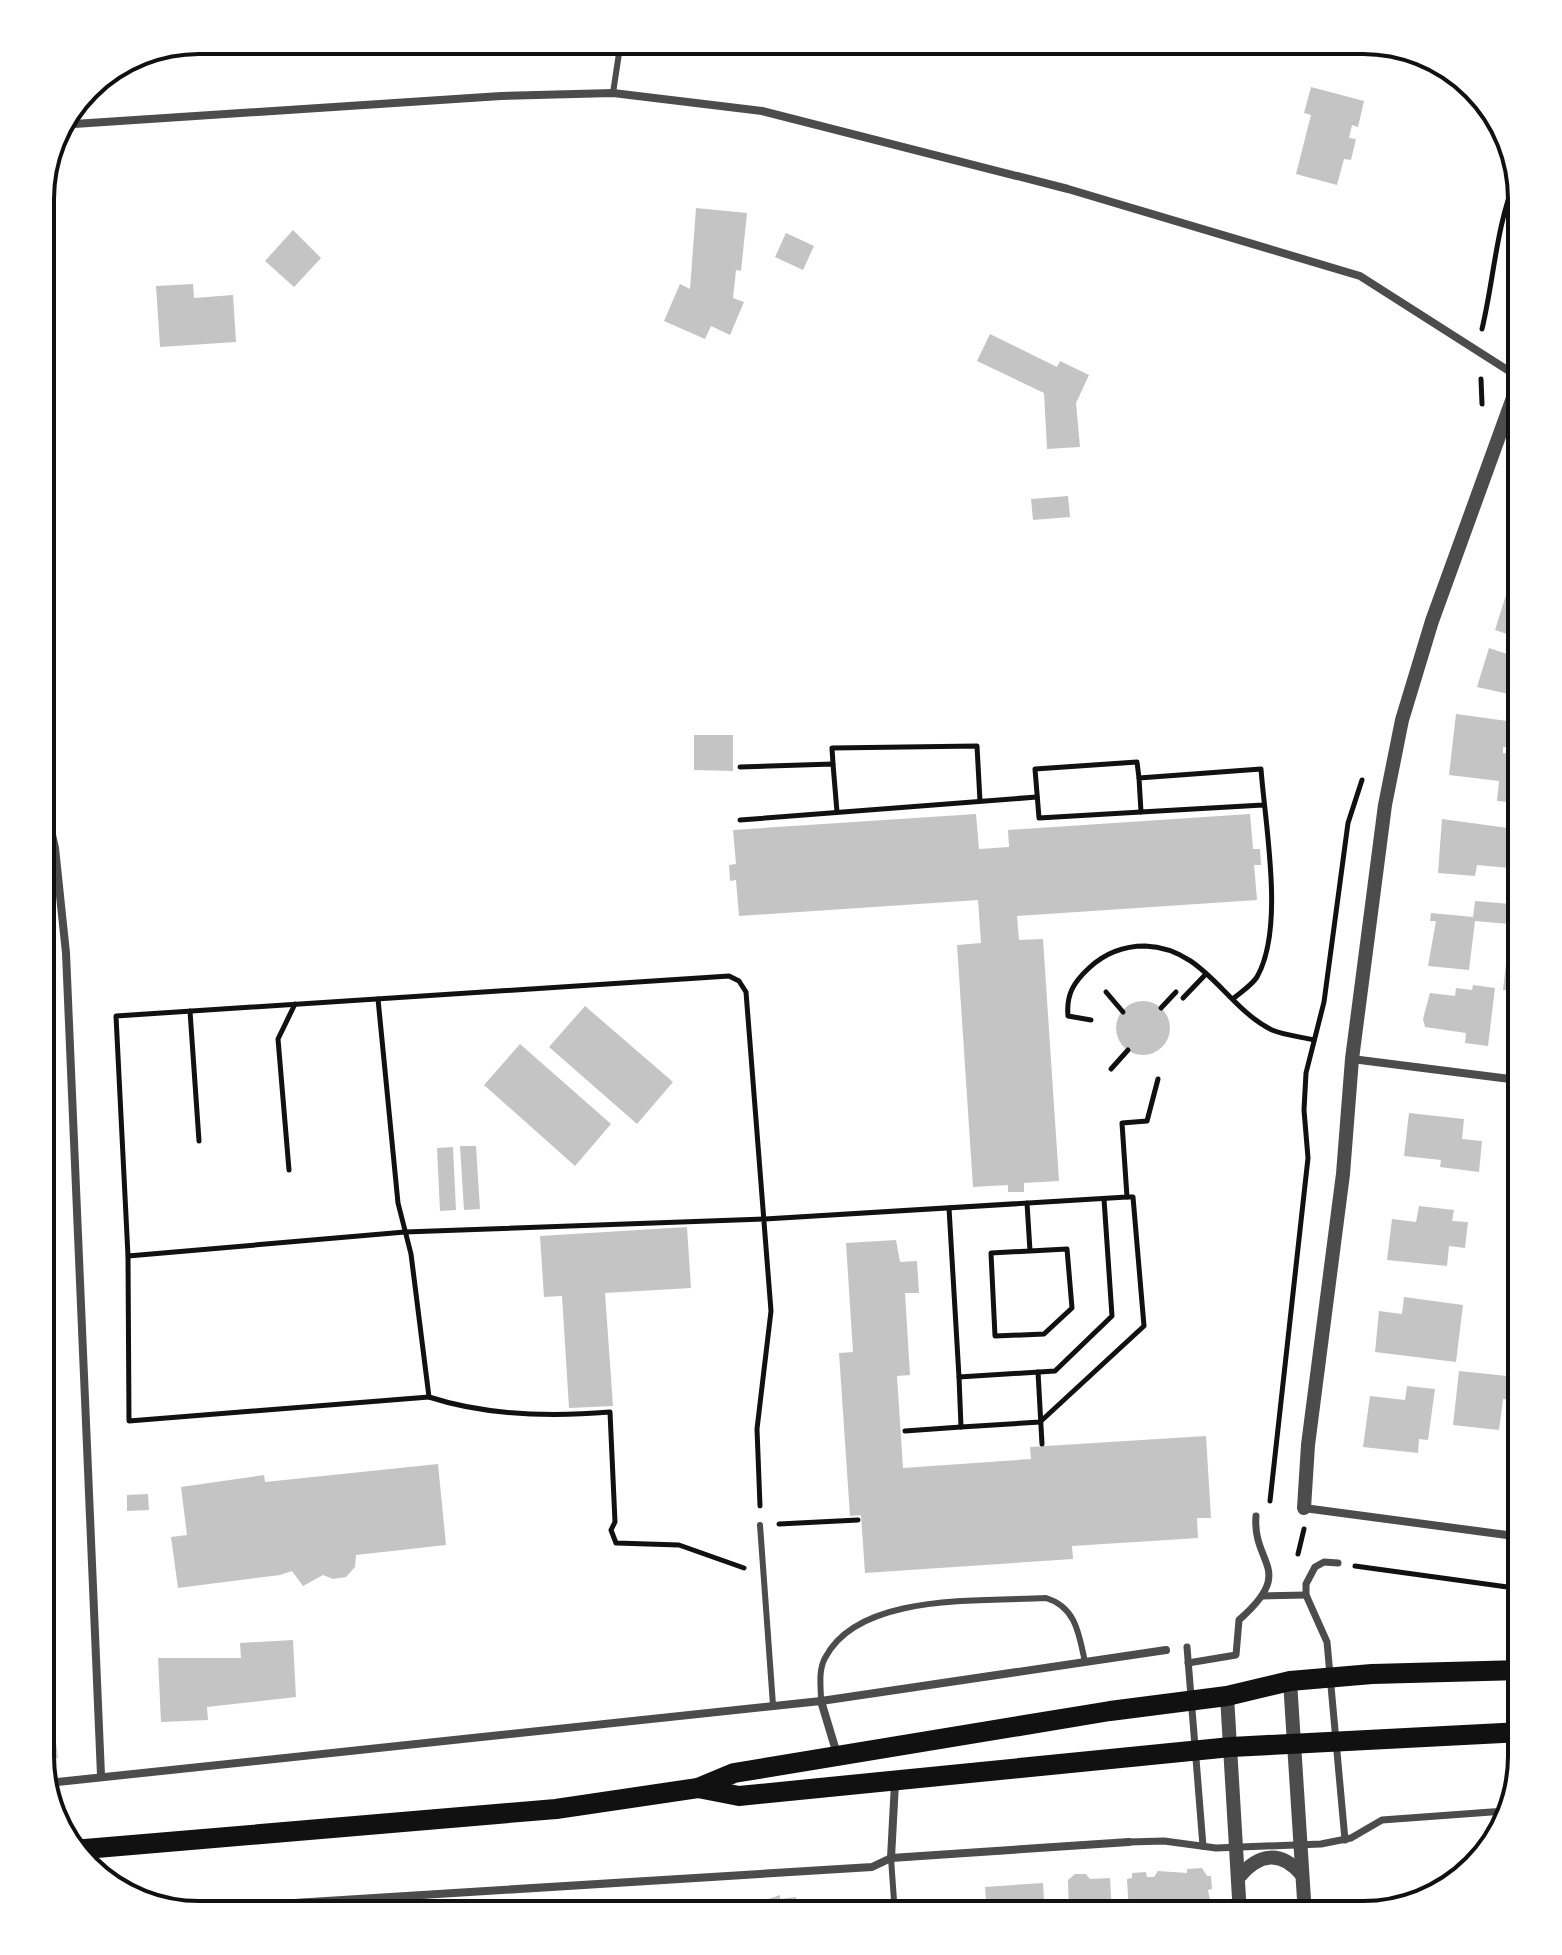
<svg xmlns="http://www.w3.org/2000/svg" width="1562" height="1955" font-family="Roboto,sans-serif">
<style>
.building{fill:#c4c4c4}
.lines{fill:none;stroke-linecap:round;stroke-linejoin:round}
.path{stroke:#111;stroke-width:5}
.service{stroke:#4c4c4c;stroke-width:6}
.pedestrian{stroke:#4c4c4c;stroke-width:7}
.minor{stroke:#4c4c4c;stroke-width:8}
.tertiary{stroke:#4c4c4c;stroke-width:14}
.primary{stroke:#111;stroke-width:20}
.rim{fill:none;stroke:#111;stroke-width:4}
</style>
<rect width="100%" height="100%" fill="#fff"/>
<!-- building -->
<g class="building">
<path d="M1311 87 1364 101 1358 127 1352 125 1349 138 1356 139 1351 160 1344 159 1337 185 1296 174 1311 115 1304 113Z"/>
<path d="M696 208 747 213 741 271 736 270 733 298 744 302 730 335 711 326 705 339 664 321 680 284 690 289Z"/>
<path d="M293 230 321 258 294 287 265 261Z"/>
<path d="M786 233 814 246 803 270 775 257Z"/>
<path d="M193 284 194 298 233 295 236 342 160 347 156 286Z"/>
<path d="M990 334 1057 367 1060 361 1089 375 1076 403 1080 447 1047 449 1044 393 977 361Z"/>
<path d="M1068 496 1070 517 1033 520 1031 499Z"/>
<path d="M1511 579 1522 582V639L1495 630Z"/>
<path d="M1489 648 1522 659V697L1477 687Z"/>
<path d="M1456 714 1522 723V748L1503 747V753L1522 755V803L1497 801 1499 781 1449 775Z"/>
<path d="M694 735H733V771L694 770Z"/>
<path d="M976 814 979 849 1009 847 1008 830 1250 814 1253 849H1260L1261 865H1254L1257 900 1017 916 1019 940 1043 939 1059 1181 1024 1183V1192H1008V1185L973 1187 957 945 981 943 978 900 739 916 736 880 730 881 729 865 736 864 733 830Z"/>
<path d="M1442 819 1515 829 1510 868 1477 865 1475 876 1438 873Z"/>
<path d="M1475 901 1511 904 1509 924 1475 921 1469 970 1428 966 1436 921H1430L1431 913 1473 917Z"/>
<path d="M1511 920 1522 921V991L1503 990Z"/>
<path d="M1473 985 1495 988 1488 1046 1465 1043 1466 1033 1425 1027 1423 1019 1430 993 1455 996 1456 988 1472 990Z"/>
<circle cx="1143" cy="1028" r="27"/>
<path d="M585 1006 673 1082 637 1124 549 1047Z"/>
<path d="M520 1044 611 1124 575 1166 484 1085Z"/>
<path d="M1409 1113 1464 1119 1462 1139 1482 1141 1479 1172 1440 1167 1441 1160 1404 1156Z"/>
<path d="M460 1146H476L480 1209 464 1210Z"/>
<path d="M453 1147 456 1210 440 1211 437 1148Z"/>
<path d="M1513 1180 1522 1181V1207L1509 1205Z"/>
<path d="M1419 1206 1454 1210 1452 1221 1468 1222 1465 1248 1449 1246 1447 1266 1387 1260 1392 1219 1416 1222Z"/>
<path d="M687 1227 691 1288 605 1293 613 1406 569 1408 562 1296 544 1297 540 1236Z"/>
<path d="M896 1240 900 1262 917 1261 919 1293H905L910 1375 897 1376 903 1468 1031 1459 1030 1447 1206 1436 1211 1518H1197L1198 1538 1072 1546 1073 1559 865 1573 861 1515 850 1516 839 1353 853 1352 846 1243Z"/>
<path d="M1404 1297 1463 1305 1456 1362 1375 1352 1379 1311 1402 1314Z"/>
<path d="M1459 1371 1517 1377 1514 1400 1503 1399 1499 1430 1453 1425Z"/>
<path d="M1407 1386 1435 1389 1428 1440 1419 1439 1418 1453 1363 1447 1370 1396 1405 1400Z"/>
<path d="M438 1464 446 1545 356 1555 355 1567 346 1577 333 1579 323 1575 303 1586 292 1571 280 1575 178 1588 171 1537 187 1535 181 1487 264 1475 265 1482Z"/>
<path d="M148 1494 149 1510 127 1511V1495Z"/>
<path d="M293 1640 296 1697 207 1707 208 1720 161 1722 158 1658H241L240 1643Z"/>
<path d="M50 1694 58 1758 41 1760 40 1695Z"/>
<path d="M1202 1868 1207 1876H1211L1212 1889 1208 1890 1213 1913 1129 1915 1127 1879 1132 1878V1873L1146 1872 1147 1877H1154L1158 1871 1187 1873V1869Z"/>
<path d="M1075 1874H1086L1090 1879 1110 1878 1112 1915H1054L1069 1912 1068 1880Z"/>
<path d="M1043 1883 1045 1915H987L985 1887Z"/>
<path d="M780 1895V1899L796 1897 798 1915H765V1900Z"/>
<path d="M738 1902 739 1915H685V1905Z"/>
<path d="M613 1907 630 1909 631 1915H597V1911Z"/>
</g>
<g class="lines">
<!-- path -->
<g class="path">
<path d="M1482 329C1494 279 1496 226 1516 178"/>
<path d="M1481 379 1482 404"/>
<path d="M833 764 832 748 977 746 980 801"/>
<path d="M740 767 833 764 837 812"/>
<path d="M1139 778 1137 762 1035 769 1039 818 1141 812"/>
<path d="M740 820 1037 797"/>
<path d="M1106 992 1123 1012"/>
<path d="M1183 998 1206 974"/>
<path d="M1234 998C1241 992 1251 986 1257 977 1285 928 1265 825 1261 769L1139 778 1141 812 1263 805"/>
<path d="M1161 1008 1176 992"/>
<path d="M190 1011 199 1141"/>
<path d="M1091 1020 1068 1016C1066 994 1074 982 1089 968 1105 953 1124 946 1145 946 1205 948 1225 1007 1272 1030 1284 1035 1301 1037 1314 1040"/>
<path d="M1111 1069 1128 1050"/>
<path d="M289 1170 278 1039 295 1004"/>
<path d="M1027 1203 1030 1251 991 1253 995 1336 1044 1334 1072 1308 1067 1249 1030 1251"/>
<path d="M949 1208 959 1377 1055 1371 1112 1316 1104 1199"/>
<path d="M128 1256 129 1421 429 1397 411 1254 398 1203 378 999"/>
<path d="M1038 1372 1042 1444"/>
<path d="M959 1377 961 1427 1040 1422 1144 1326 1133 1197H1127"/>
<path d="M429 1397C487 1416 550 1417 610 1412L615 1522 611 1530 616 1543 679 1545 744 1568"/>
<path d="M905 1431 961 1427"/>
<path d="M1270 1501 1308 1158 1304 1110 1306 1073 1324 1002 1348 823 1362 780"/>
<path d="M760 1506 757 1429 771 1311 746 992 739 981 729 976 116 1016 128 1256 405 1232 765 1219 1127 1197 1122 1123 1147 1121 1158 1079"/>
<path d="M779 1524 858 1520"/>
<path d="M1298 1554 1304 1529"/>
<path d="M1355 1566 1522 1589"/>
</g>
<!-- service -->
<g class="service">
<path d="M613 93 621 40"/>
<path d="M760 1525 773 1705"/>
<path d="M821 1701C821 1687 818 1671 825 1658 859 1592 981 1602 1046 1598 1076 1607 1079 1634 1085 1662"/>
<path d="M891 1858 895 1915"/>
</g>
<!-- pedestrian -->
<g class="pedestrian">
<path d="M1338 1563 1324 1562 1315 1567 1306 1584V1595L1327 1642 1345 1840"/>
<path d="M1262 1596 1306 1595"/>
<path d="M1187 1647 1203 1846"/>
<path d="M1188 1663 1236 1655 1239 1620C1297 1569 1252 1565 1256 1516"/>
<path d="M1129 1842 1164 1841 1216 1848 1321 1844 1351 1838 1382 1820 1505 1811"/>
</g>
<!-- minor -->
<g class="minor">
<path d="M59 125 501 96 613 93 762 111 1068 189 1360 276 1520 378"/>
<path d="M40 782 55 848 66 953 101 1775"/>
<path d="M1352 1059 1510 1079 1522 1077"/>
<path d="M1304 1508 1522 1537"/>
<path d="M821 1701 837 1754"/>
<path d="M48 1783 821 1701 1166 1650"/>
<path d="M1505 1811H1509"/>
<path d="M891 1858 895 1783"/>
<path d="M180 1910 872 1867 891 1858 1129 1842"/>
</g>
<!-- tertiary -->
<g class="tertiary">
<path d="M1304 1508 1308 1445 1343 1174 1352 1059 1385 805 1402 720 1432 621 1522 373"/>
<path d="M1290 1681 1305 1915"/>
<path d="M1227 1696 1240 1915"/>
<path d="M1239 1877C1259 1853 1281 1850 1302 1875"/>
</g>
<!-- primary -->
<g class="primary">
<path d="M698 1788 739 1796 1231 1747 1522 1732"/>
<path d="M73 1850 556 1809 698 1788 734 1773 1110 1711 1227 1696 1290 1681 1372 1674 1522 1670"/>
</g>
</g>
<!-- crop -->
<path d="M0 0H1562V1955H0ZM199 54H1363A145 145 0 0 1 1508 199V1756A145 145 0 0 1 1363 1901H199A145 145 0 0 1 54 1756V199A145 145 0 0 1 199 54Z" fill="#fff" fill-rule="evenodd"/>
<path class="rim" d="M199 54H1363A145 145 0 0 1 1508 199V1756A145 145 0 0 1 1363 1901H199A145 145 0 0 1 54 1756V199A145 145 0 0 1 199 54Z"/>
</svg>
